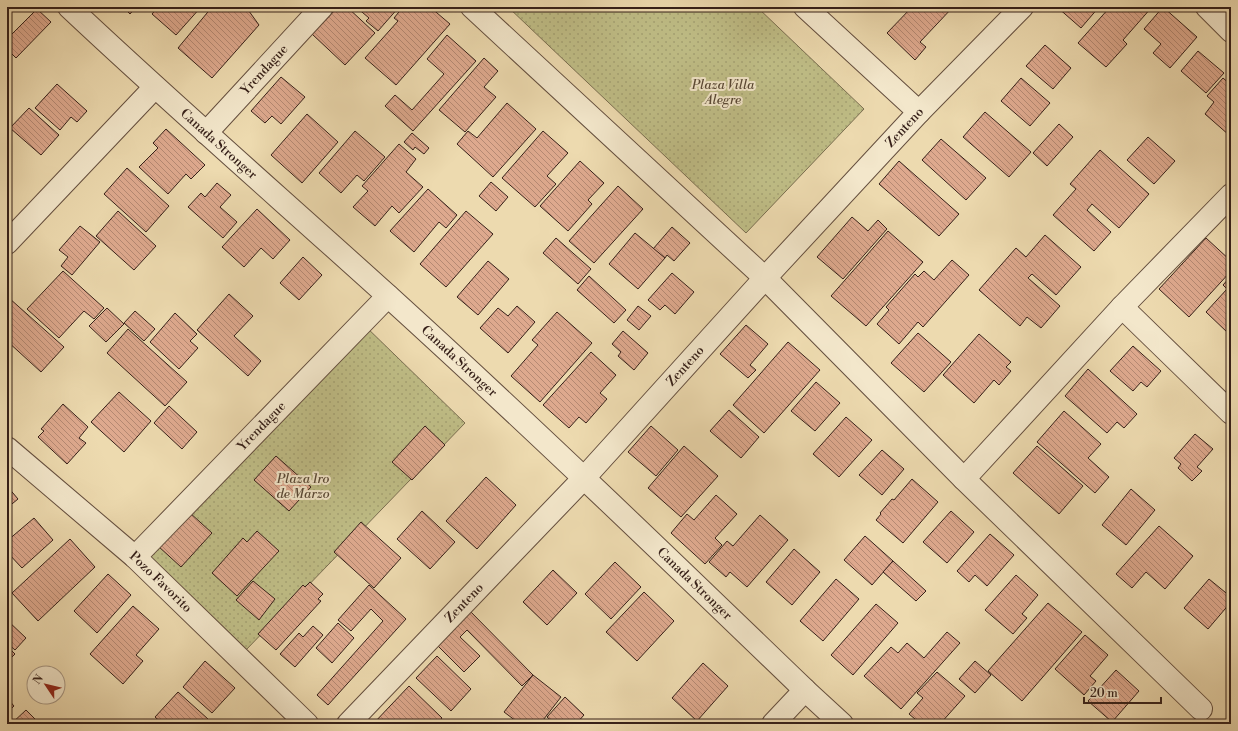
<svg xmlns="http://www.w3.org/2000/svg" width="1238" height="731" font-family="'Libre Bodoni',serif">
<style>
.grass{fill:url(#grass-dots);stroke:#7a6e50}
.building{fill:url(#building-back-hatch);stroke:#362019}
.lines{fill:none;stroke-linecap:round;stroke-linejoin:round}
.minor-casing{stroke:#644e3e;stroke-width:24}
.minor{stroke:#f3e7cb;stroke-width:22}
.labels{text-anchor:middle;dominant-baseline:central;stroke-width:4;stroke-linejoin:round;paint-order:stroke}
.street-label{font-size:13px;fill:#362019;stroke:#f3e7cb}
.park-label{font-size:13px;font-style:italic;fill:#584734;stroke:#f3e7cb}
</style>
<defs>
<pattern id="grass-dots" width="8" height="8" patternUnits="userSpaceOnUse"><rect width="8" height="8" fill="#bfbd86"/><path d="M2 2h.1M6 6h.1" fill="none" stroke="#a5a273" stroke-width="1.8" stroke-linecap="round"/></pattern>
<pattern id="building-back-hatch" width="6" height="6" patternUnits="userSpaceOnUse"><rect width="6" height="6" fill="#dea98e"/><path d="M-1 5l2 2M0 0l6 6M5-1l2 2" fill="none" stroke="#b58973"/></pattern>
</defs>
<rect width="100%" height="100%" fill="#eddaaf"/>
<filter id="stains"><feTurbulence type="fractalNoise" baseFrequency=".005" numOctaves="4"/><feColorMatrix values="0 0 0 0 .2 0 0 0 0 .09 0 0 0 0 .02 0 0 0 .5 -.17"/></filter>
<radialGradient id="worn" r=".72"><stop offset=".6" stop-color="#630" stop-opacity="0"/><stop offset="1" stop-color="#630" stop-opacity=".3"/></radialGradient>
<!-- grass -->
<g class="grass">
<path d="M508 7H757L864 109 746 233Z"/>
<path d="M361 322 465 423 245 651 140 549Z"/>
</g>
<!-- building -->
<g class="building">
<path d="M123 7H136L130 14Z"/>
<path d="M158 7H201L176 35 152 14Z"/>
<path d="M212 7H246L259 25 212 78 178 48Z"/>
<path d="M338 7H347L375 33 345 65 312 34Z"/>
<path d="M356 7H399L378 31 366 21 369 18Z"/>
<path d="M403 7H430L450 24 396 85 365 58 398 21 394 18Z"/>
<path d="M912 7H953L920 42 926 47 915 60 887 33Z"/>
<path d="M1057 7H1099L1081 28Z"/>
<path d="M1110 7H1152L1123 40 1127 44 1106 67 1078 43Z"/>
<path d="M1163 7 1197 37 1170 68 1153 53 1161 44 1144 29Z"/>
<path d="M37 9 51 22 16 58 7 49V39Z"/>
<path d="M447 35 476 61 413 131 385 106 395 95 412 110 444 74 427 59Z"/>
<path d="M1045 45 1071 68 1053 89 1026 66Z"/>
<path d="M1198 51 1224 73 1206 93 1181 71Z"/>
<path d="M484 58 498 71 484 87 496 97 465 132 439 110Z"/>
<path d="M281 77 305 97 281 124 272 116 265 123 251 111Z"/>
<path d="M1021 78 1050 103 1030 126 1001 101Z"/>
<path d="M1223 78 1231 85V133L1229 135 1205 114 1214 102 1207 96Z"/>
<path d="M57 84 87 111 77 122 71 117 60 130 35 108Z"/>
<path d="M507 103 536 129 493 177 457 144 468 131 477 138Z"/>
<path d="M29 108 59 135 41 155 10 128Z"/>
<path d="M985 112 1031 152 1009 177 963 137Z"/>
<path d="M307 114 338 142 302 183 271 155Z"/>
<path d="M1059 124 1073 137 1047 166 1033 153Z"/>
<path d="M166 129 205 165 191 179 186 174 168 194 139 167 158 148 153 143Z"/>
<path d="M355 131 385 157 364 181 357 175 341 193 319 173Z"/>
<path d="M543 131 568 153 547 176 556 184 535 207 502 178Z"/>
<path d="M412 133 429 148 424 154 415 147 413 150 404 142Z"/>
<path d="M1148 137 1175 161 1154 184 1127 160Z"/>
<path d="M941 139 986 178 966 200 922 160Z"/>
<path d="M399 144 416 159 406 172 423 187 399 213 392 206 375 226 353 207 368 191 362 186Z"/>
<path d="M1100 150 1149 194 1119 228 1092 204 1087 210 1111 232 1094 251 1053 215 1076 189 1070 184Z"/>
<path d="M580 161 604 183 588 200 592 204 568 231 540 206Z"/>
<path d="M899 161 959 214 939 236 879 184Z"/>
<path d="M127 168 169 206 146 232 104 194Z"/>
<path d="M491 182 508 197 496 211 479 196Z"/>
<path d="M217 183 231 195 220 207 237 222 223 238 188 207 201 193 205 197Z"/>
<path d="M618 186 643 209 594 263 569 241Z"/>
<path d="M428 189 457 215 446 228 439 222 414 252 390 231Z"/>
<path d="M257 209 290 240 273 259 261 248 244 267 222 247Z"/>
<path d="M118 211 156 246 134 270 96 236Z"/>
<path d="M466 211 493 234 446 287 420 264Z"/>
<path d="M852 217 868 231 878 220 887 229 843 279 817 257Z"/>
<path d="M80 226 100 242 72 275 61 266 68 257 59 250Z"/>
<path d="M672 227 690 243 674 261 667 255 665 258 653 249Z"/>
<path d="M888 231 923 262 866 326 831 296Z"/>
<path d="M635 233 665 258 638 289 609 264Z"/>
<path d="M1045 235 1081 267 1056 295 1032 274 1028 278 1060 306 1041 328 1027 317 1020 326 979 290 1016 248 1026 257Z"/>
<path d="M556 238 591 269 578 284 543 253Z"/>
<path d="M1206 238 1231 261V271L1189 317 1159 289Z"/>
<path d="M303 257 322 275 299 300 280 283Z"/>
<path d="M952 260 969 275 923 327 918 322 899 344 877 324 889 310 886 307 915 274 918 277 924 271 934 280Z"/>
<path d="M488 261 509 279 478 315 457 297Z"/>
<path d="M63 271 104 308 94 319 84 311 59 338 27 309Z"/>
<path d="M672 273 694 292 675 314 665 305 660 310 648 300Z"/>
<path d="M589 276 626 310 614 323 577 290Z"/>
<path d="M1231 276V330L1228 333 1206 312 1227 289 1223 285Z"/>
<path d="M229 294 253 316 234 336 261 361 248 376 197 330Z"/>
<path d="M9 298 64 347 41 372 7 341V300Z"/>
<path d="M517 306 535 322 508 353 480 328 498 308 508 316Z"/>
<path d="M638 306 651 316 639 330 627 320Z"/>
<path d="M107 308 124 324 106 342 89 326Z"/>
<path d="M135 311 155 329 144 341 124 323Z"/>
<path d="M557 312 592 343 540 402 511 376 538 345 532 340Z"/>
<path d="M175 313 197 334 190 341 198 348 179 369 150 342Z"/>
<path d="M746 325 768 344 750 365 756 370 748 378 720 354Z"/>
<path d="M128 329 187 382 165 406 107 353Z"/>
<path d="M623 331 648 353 634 370 618 356 621 352 612 344Z"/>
<path d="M918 333 951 362 924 392 891 363Z"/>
<path d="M979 334 1011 362 1006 367 1011 371 999 385 994 380 974 403 943 375Z"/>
<path d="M788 342 820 370 764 433 733 405Z"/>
<path d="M1133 346 1161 371 1147 387 1141 382 1133 391 1110 371Z"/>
<path d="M591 352 616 375 600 393 607 399 586 423 579 417 569 428 543 405Z"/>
<path d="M1088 369 1137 414 1124 428 1117 422 1107 433 1065 396Z"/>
<path d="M816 382 840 403 815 431 791 411Z"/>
<path d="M119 392 151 421 124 452 91 422Z"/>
<path d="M63 404 88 427 79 438 86 443 67 464 38 437 44 431 41 429Z"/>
<path d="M169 406 197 432 182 449 154 423Z"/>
<path d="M729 410 759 437 741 458 710 431Z"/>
<path d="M1064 411 1101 444 1088 458 1109 477 1095 493 1037 442Z"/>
<path d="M846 417 872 440 839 477 813 454Z"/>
<path d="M425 426 445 445 412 480 392 462Z"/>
<path d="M651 426 678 450 656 476 628 452Z"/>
<path d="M1195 434 1213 449 1197 467 1202 471 1192 481 1178 468 1181 464 1174 458Z"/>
<path d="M684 446 718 476 681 517 648 488Z"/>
<path d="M1037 446 1083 486 1059 514 1013 473Z"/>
<path d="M882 450 904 469 882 495 859 475Z"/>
<path d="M276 456 311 487 289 511 254 480Z"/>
<path d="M486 477 516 505 477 549 446 521Z"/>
<path d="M912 479 938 502 903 543 876 520 881 514 880 513 892 499 894 500Z"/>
<path d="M7 486 18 499 7 508Z"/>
<path d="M1131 489 1155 510 1126 545 1102 525Z"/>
<path d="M716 495 737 514 715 538 722 545 705 564 671 533 687 514 694 520Z"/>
<path d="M422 511 455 542 430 569 397 539Z"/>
<path d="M951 511 974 532 947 563 923 542Z"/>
<path d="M189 512 212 533 181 567 158 546Z"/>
<path d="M760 515 788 540 747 587 730 572 726 577 709 562 727 541 733 546Z"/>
<path d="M34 518 53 540 22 568 7 552V541Z"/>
<path d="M361 522 401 558 374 588 334 552Z"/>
<path d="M1159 526 1193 556 1165 589 1146 572 1132 588 1116 574Z"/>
<path d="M257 531 279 551 237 596 212 573 243 538 247 542Z"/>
<path d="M990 534 1014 555 987 586 975 575 969 582 957 571Z"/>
<path d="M865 536 893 561 872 585 844 560Z"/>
<path d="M70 539 95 567 38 621 12 593Z"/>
<path d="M794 549 820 572 792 605 766 582Z"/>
<path d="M893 561 926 591 916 601 883 572Z"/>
<path d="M615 562 641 587 611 619 585 594Z"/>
<path d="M553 570 577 593 547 625 523 602Z"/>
<path d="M108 574 131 595 97 633 74 611Z"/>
<path d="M1016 575 1038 595 1022 614 1027 618 1013 634 985 610Z"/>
<path d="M836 579 859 599 823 641 800 621Z"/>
<path d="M1209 579 1231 597V602L1208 629 1184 608Z"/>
<path d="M253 581 275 599 259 620 236 600Z"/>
<path d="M310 582 323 594 318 599 321 601 276 650 258 634 303 585 305 587Z"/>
<path d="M369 585 406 619 328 705 317 695 383 621 371 609 351 631 338 620Z"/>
<path d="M644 592 674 621 637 661 606 632Z"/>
<path d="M1048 603 1082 632 1022 701 988 671Z"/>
<path d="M876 604 898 623 853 675 831 655Z"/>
<path d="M133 606 159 629 136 655 143 661 123 684 90 654Z"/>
<path d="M468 609 533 675 522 686 467 630 460 637 480 656 464 672 435 643Z"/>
<path d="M7 620 26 638 15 650 7 643Z"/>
<path d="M338 623 354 638 332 663 316 648Z"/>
<path d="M313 626 323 635 295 667 280 654 299 633 303 637Z"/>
<path d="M947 632 960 643 901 709 864 676 891 647 898 653 907 643 924 658Z"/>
<path d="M1085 635 1108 655 1090 676 1096 681 1084 695 1055 669Z"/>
<path d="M7 646 15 654 7 662Z"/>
<path d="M437 656 471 689 451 711 416 678Z"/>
<path d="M205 661 235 688 212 713 183 687Z"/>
<path d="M975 661 991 675 975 693 959 679Z"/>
<path d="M703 663 728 686 697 721 672 698Z"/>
<path d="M1116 670 1139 691 1112 722 1088 701Z"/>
<path d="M937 672 965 696 940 724H921L909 714 923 698 917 693Z"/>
<path d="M533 675 561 697 540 724H520L504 712Z"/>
<path d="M409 686 442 718 437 724H373Z"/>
<path d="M178 692 208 719 203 724H163L155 717Z"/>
<path d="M565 697 584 715 576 724H555L547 717Z"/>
<path d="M7 698 14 706 7 713Z"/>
<path d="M26 710 40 724H11Z"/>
</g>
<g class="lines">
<!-- minor casing -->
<g class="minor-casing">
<g id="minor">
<path id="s1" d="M69 7C173 105 281 199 387 295 529 424 667 557 805 690L842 724"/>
<path d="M472 7 765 278 964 479 1201 709"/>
<path d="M805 7 919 112"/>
<path d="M1207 7 1231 31"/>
<path id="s2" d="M206 133 322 7"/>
<path d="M7 243 155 87"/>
<path d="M1122 307 1231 413"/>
<path id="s3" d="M7 448 135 557 307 724"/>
<path d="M964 479 1122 307 1231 195"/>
<path id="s4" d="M135 557 388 296"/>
<path id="s5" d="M348 724 584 478 765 278 919 112 1022 7"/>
<path d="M773 724 805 690"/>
</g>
</g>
<!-- minor -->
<use href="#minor" class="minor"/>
</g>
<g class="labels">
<!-- street labels -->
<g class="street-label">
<text stroke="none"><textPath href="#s2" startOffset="86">Yrendague</textPath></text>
<text stroke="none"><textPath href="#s5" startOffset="816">Zenteno</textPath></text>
<text stroke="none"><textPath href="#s1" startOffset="203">Canada Stronger</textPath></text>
<text stroke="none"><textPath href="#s1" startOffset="527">Canada Stronger</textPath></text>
<text stroke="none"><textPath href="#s5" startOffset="492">Zenteno</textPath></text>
<text stroke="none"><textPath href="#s4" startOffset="182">Yrendague</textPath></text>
<text stroke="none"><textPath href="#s3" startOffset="204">Pozo Favorito</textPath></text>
<text stroke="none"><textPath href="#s1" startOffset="851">Canada Stronger</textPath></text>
<text stroke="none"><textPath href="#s5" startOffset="168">Zenteno</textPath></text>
</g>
<!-- park labels -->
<g class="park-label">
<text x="723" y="85">Plaza Villa<tspan x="723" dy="15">Alegre</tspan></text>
<text x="303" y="479">Plaza 1ro<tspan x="303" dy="15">de Marzo</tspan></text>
</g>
</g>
<!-- margin -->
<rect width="1238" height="731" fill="none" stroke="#eddaaf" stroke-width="24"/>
<rect x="8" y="8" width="1222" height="715" fill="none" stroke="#362019" stroke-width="2"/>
<rect x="12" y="12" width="1214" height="707" fill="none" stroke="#362019"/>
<!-- north arrow -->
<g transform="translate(46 685) rotate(305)"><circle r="19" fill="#f3e7cb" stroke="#a79784"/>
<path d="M0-3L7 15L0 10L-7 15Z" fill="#8f2418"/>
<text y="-6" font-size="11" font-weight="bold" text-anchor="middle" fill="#362019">N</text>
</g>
<!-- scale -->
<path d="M1084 697v6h77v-6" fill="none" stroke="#362019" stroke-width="2"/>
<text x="1090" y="697" font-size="12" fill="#362019" stroke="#f3e7cb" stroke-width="3" paint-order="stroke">20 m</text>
<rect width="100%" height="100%" filter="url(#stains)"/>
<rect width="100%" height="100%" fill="url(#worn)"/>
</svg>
